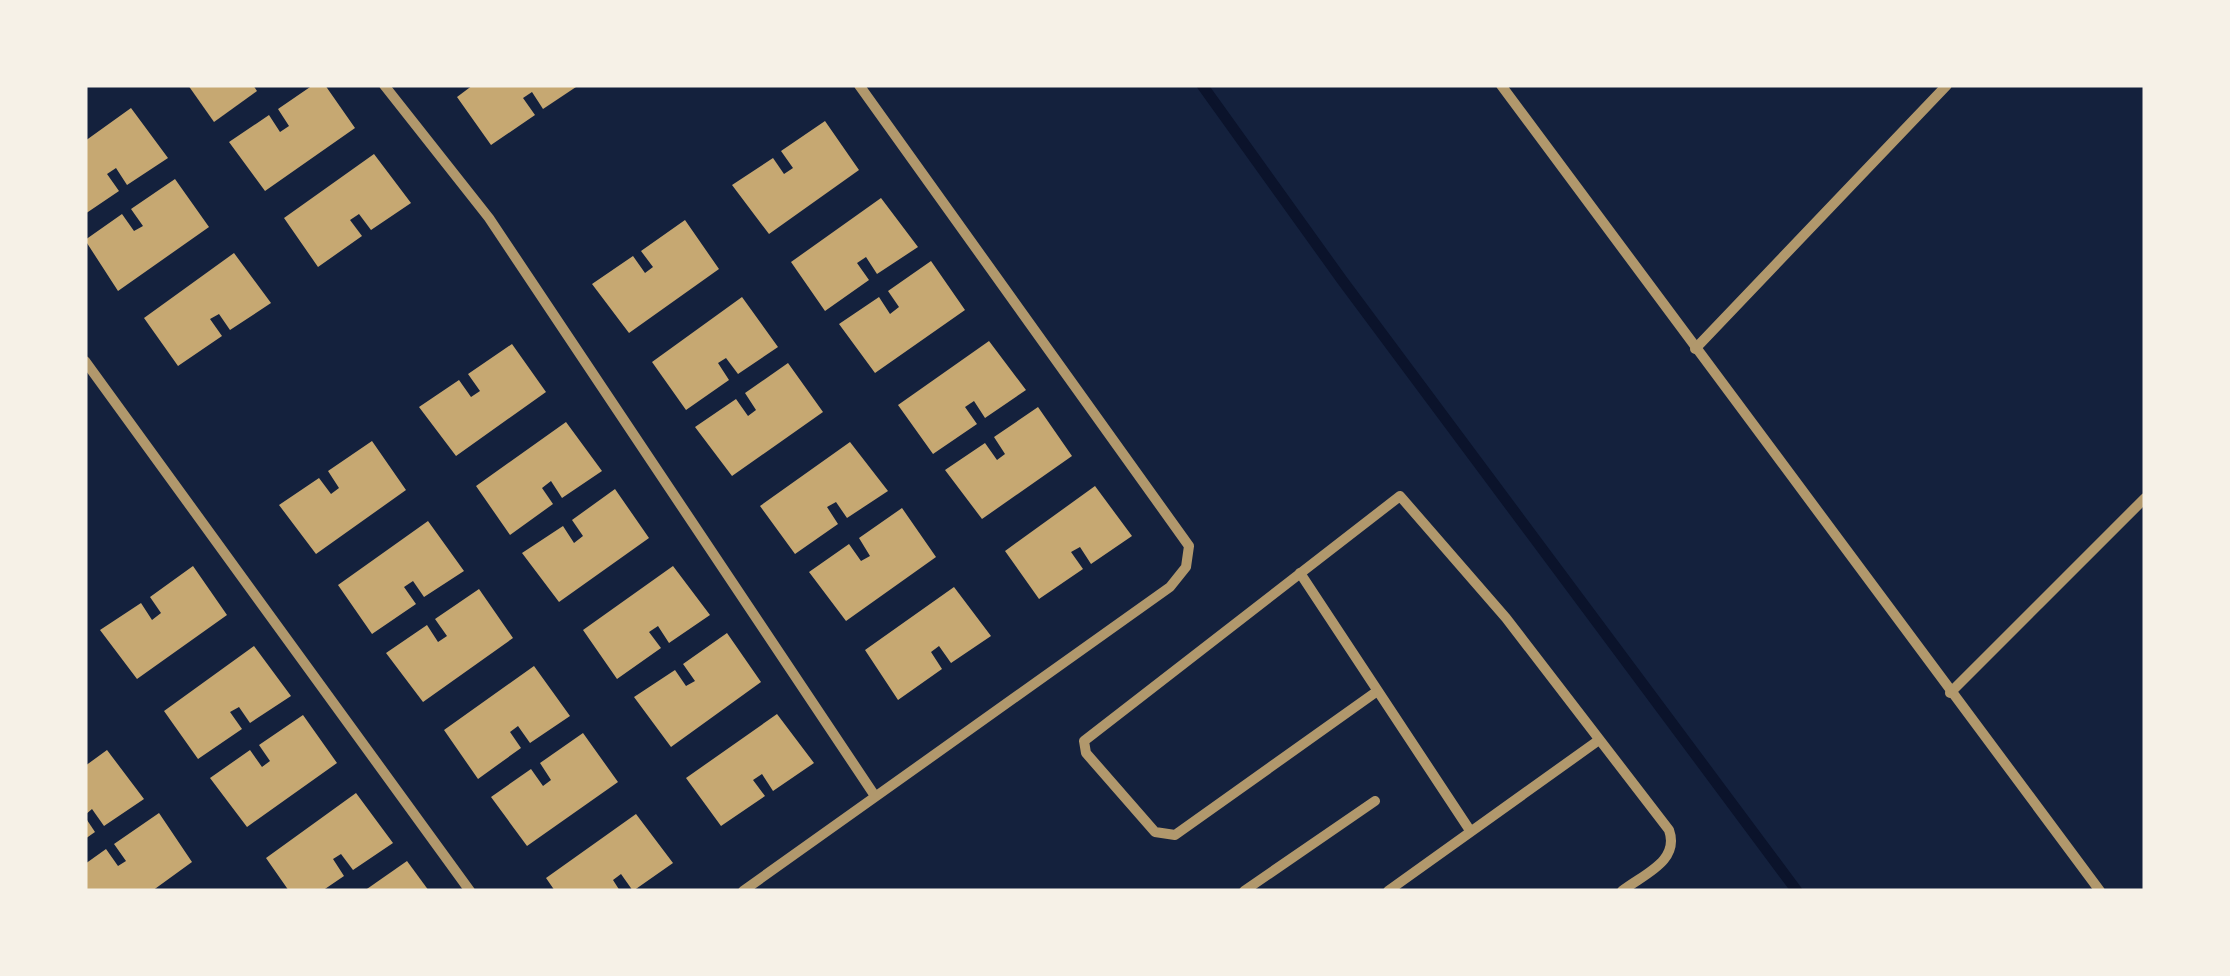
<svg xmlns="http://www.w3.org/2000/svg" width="2230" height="976" font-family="Merriweather,serif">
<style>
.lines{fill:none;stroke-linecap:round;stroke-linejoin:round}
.stream{stroke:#0b132b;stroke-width:11}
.building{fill:#c6a872}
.minor{stroke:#b1986c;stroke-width:10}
</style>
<rect width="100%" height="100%" fill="#14213d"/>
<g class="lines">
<!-- stream -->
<path class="stream" d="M1202 85 1342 280 1797 891"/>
</g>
<!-- building -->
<g class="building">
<path d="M188 85H253L257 91 214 122Z"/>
<path d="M313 85H325L355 128 265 191 229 142 269 115 280 132 289 126 278 109Z"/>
<path d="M473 85H579L543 109 532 92 523 98 535 115 491 145 457 97Z"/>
<path d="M131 108 168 158 127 185 116 168 107 174 119 191 85 214V141Z"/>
<path d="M825 121 859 170 769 234 732 185 773 158 784 174 793 168 781 151Z"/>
<path d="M374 154 411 203 371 230 359 214 350 220 362 236 318 267 284 218Z"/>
<path d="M175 179 209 227 118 291 85 240 122 214 134 231 143 226 131 209Z"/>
<path d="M881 198 918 247 877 274 866 257 857 263 869 280 825 311 791 262Z"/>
<path d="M685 220 719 269 629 333 592 284 633 256 645 273 653 267 641 251Z"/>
<path d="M234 253 271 303 230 330 219 314 210 319 222 336 178 366 144 318Z"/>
<path d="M931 261 965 310 875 373 839 324 879 297 890 314 899 307 888 291Z"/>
<path d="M742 297 778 347 738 374 726 358 718 363 729 380 686 410 652 362Z"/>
<path d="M989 341 1026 390 985 418 974 401 965 407 977 424 933 454 898 405Z"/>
<path d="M512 344 546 392 456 456 419 407 459 380 471 397 480 391 468 374Z"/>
<path d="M788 363 823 412 732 476 695 427 736 399 748 416 756 410 745 393Z"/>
<path d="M1038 407 1072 456 982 519 945 470 985 443 997 460 1005 454 994 437Z"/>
<path d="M566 422 602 471 562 498 551 481 542 488 553 504 510 535 476 486Z"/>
<path d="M372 441 406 490 316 554 279 505 319 478 331 494 339 488 328 471Z"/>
<path d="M850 442 888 491 847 518 836 502 827 507 838 524 795 554 760 506Z"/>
<path d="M1095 486 1132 536 1091 564 1080 547 1071 552 1083 569 1039 599 1005 551Z"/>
<path d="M615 489 649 538 559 602 522 553 563 526 574 543 583 536 572 520Z"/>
<path d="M902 508 936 557 846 621 809 572 849 544 861 561 870 556 859 538Z"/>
<path d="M428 521 464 571 424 597 413 581 404 587 416 604 372 634 338 585Z"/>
<path d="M193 566 227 615 137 679 100 630 141 603 152 620 161 613 150 597Z"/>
<path d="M673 566 710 615 669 643 658 626 649 632 661 648 617 679 583 630Z"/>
<path d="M954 587 991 636 951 663 939 646 931 652 942 669 898 700 865 650Z"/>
<path d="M479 589 513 638 423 702 386 653 427 625 438 642 447 636 435 619Z"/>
<path d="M727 633 761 682 671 747 634 697 675 670 686 686 695 681 683 664Z"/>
<path d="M254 646 291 696 250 723 239 707 230 712 242 729 198 759 164 711Z"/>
<path d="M534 666 570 716 530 743 518 726 510 732 521 748 478 779 444 730Z"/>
<path d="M777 714 814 763 773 791 762 774 753 780 765 796 721 826 686 778Z"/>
<path d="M303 715 337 763 247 827 210 778 250 750 262 767 270 761 259 745Z"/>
<path d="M583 733 618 782 527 846 491 797 531 769 543 786 551 780 540 763Z"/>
<path d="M107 750 144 799 104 826 92 809 85 815V766Z"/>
<path d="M356 793 393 843 353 870 341 854 333 859 344 876 322 891H289L266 858Z"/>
<path d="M159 813 192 862 152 891H85V864L106 849 118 866 126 861 114 844Z"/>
<path d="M636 814 673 863 633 891 621 874 613 880 620 891H555L546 878Z"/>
<path d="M85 817 95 832 85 839Z"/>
<path d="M407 861 429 891H364Z"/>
</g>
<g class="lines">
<!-- minor -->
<g class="minor">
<path d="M384 85 489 218 875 796"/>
<path d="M1501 85 2100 891"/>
<path d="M1695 349 1947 85"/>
<path d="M85 361 470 891"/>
<path d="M1300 573 1469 829"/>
<path d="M1376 692 1175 835 1155 832 1086 753 1084 741 1400 496 1506 618 1669 830C1680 861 1644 874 1622 891"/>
<path d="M1950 693 2145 498"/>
<path d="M743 891 1170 587 1186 567 1189 546 859 85"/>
<path d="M1244 891 1375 801"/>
<path d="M1388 891 1599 740"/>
</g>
</g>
<!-- border -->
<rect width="2230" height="976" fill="none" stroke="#f6f1e7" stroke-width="175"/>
</svg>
